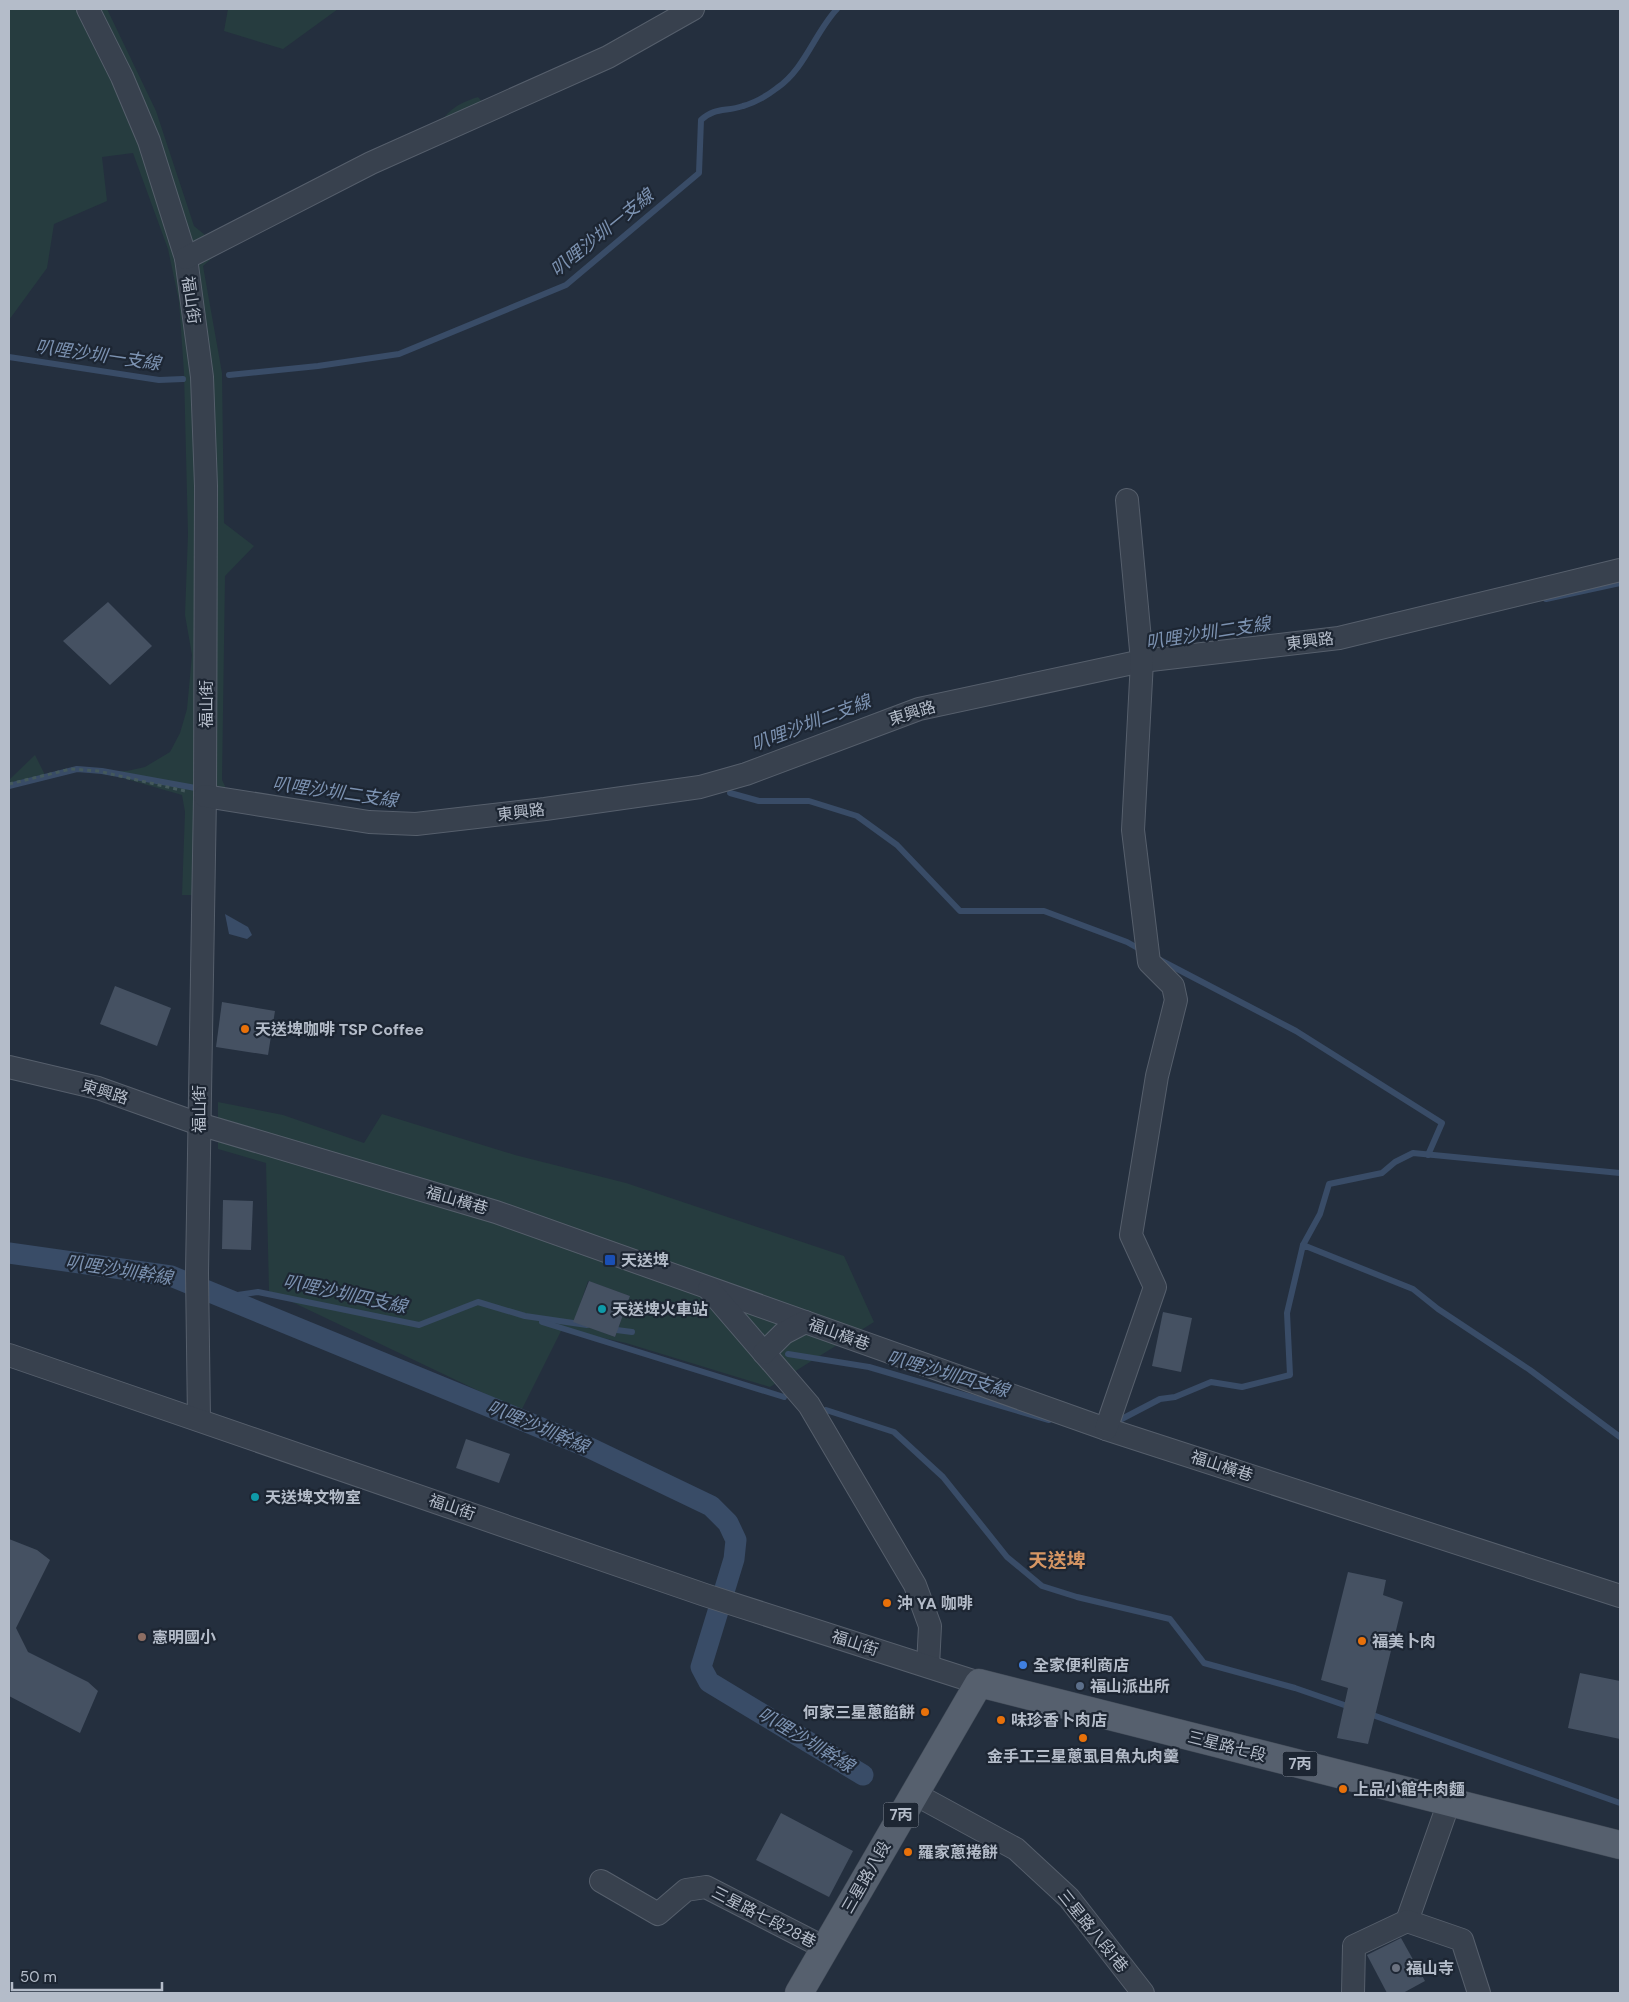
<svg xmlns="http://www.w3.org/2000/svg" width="1629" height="2002" font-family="'DM Sans','Noto Sans TC',sans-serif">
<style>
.green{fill:#263c3f;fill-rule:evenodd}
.water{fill:#394c67}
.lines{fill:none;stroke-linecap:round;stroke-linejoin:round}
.stream{stroke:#394c67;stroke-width:6}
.canal{stroke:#394c67;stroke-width:21}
.building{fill:#455162}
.minor-casing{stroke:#565f6c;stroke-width:24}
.major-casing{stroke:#414a57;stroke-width:29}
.path{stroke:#44595c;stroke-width:3;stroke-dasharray:4 4;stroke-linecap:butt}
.minor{stroke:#38414e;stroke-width:22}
.major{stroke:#56606e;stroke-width:28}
.food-dot{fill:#e8710a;stroke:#1d2633;stroke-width:2}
.transit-dot{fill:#1a4fb4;stroke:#1d2633;stroke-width:2}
.culture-dot{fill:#0f9aa8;stroke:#1d2633;stroke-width:2}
.education-dot{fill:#8d6e63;stroke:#1d2633;stroke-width:2}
.shop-dot{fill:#3f7fe0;stroke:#1d2633;stroke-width:2}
.service-dot{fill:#5c6f8a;stroke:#1d2633;stroke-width:2}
.worship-dot{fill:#6b7280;stroke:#1d2633;stroke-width:2}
.labels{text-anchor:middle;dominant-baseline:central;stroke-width:4.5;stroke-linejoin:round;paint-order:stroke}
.shield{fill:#1d2633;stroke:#878f9c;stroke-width:1}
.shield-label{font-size:15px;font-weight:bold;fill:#b4bcc9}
.street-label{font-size:16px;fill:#b4bcc9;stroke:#1d2633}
.poi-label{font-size:16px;font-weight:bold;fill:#b4bcc9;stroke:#1d2633;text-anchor:start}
.water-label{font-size:18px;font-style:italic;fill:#7c92b1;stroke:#1d2633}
.quarter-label{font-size:19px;font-weight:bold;fill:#d59563;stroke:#1d2633}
</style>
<rect width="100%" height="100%" fill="#242f3e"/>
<!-- green -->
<g class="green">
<path d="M9 9H107L156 111 194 226 205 235 443 119C453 106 463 102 478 97L484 104 581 60 676 9H708L577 83 400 159 221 250 203 266 222 373 224 523 254 546 225 576 222 780 225 786 223 808 216 809 214 895H182L185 812 182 795 98 771H127L145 767 170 752 180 733 187 709 192 655 185 615 188 534 184 373 179 301 168 249 133 153 102 157 107 201 54 224 47 268 9 320Z"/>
<path d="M228 9H338L283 49 224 31Z"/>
<path d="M35 755 45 775 9 784V780Z"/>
<path d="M218 1102 283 1115 364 1143 382 1114 515 1155 626 1183 844 1256 874 1322 770 1387 626 1343 562 1329 521 1411 269 1291 266 1163 218 1149ZM588 1281 630 1296 615 1337 574 1322Z"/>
</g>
<!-- water -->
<path class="water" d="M225 914 248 927 252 935 247 939 229 934Z"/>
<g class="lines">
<!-- stream -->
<g class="stream">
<path d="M9 357 159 380 183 379"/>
<path d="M229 375 318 366 399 354 566 285 699 173 701 120C715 107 726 112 743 106 754 103 768 95 777 88 805 69 815 32 837 9"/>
<path d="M1546 599 1620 583"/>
<path d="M9 786 77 769 102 771 201 789"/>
<path d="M730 793 759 801H809L857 816 897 845 960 911H1044L1127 942 1143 951"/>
<path d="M1160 960 1296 1031 1442 1123 1428 1155"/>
<path d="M1303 1245 1320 1214 1329 1184 1382 1173 1395 1162 1413 1153 1620 1173"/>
<path d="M224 1297 258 1292 419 1325 478 1302 525 1316 587 1325"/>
<path d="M542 1322 784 1397"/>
<path d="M609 1329 632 1332"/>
<path d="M788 1354 869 1367 1049 1420"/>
<path d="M826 1410 894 1432 943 1477 1007 1557 1042 1586 1077 1597 1170 1619 1204 1663 1295 1688 1350 1707"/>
<path d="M1114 1423 1160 1399 1175 1397 1211 1382 1242 1387 1290 1375 1287 1313 1303 1245 1413 1289 1438 1309 1530 1370 1620 1437"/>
<path d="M1367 1713 1620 1803"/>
</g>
<!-- canal -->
<path class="canal" d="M9 1253 171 1276 590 1448 711 1506 728 1523 736 1540 734 1559 701 1667 709 1682 863 1775"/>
</g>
<!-- building -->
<g class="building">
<path d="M108 602 152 646 110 685 63 641Z"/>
<path d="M115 986 171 1008 157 1046 100 1024Z"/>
<path d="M222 1002 275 1011 268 1055 216 1047Z"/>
<path d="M223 1200 253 1201 251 1250 222 1249Z"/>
<path d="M589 1281 630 1296 615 1337 573 1322Z"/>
<path d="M1163 1312 1192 1318 1181 1372 1152 1366Z"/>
<path d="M466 1439 510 1454 499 1483 456 1468Z"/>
<path d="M9 1539 37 1550 50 1560 16 1628 28 1652 88 1682 98 1691 80 1733 9 1696Z"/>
<path d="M1348 1572 1386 1580 1383 1595 1403 1602 1368 1744 1337 1738 1348 1688 1321 1680Z"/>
<path d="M1580 1673 1620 1681V1739L1568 1728Z"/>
<path d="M781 1813 853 1851 829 1897 756 1860Z"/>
<path d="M1401 1938 1425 1981 1403 1993H1387L1367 1955Z"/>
</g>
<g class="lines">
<!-- minor casing -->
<g class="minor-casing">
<g id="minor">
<path d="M88 9 122 77 149 141 186 258 202 377 206 486 205 796 197 1273 199 1420"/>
<path d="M186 258 371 163 608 57 693 9"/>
<path d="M205 796 369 822 416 824 545 809 700 787 746 774 919 709 1142 661 1339 638 1620 570"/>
<path d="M9 1067 98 1088 199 1124 496 1212 1106 1429 1620 1596"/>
<path d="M709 1289 809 1405 915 1585 930 1626 928 1666"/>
<path d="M764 1353 784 1333 805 1322"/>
<path d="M9 1355 705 1595 979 1683"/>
<path d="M1106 1429 1155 1287 1131 1235 1157 1076 1176 1000 1173 986 1149 962 1133 830 1142 661 1127 500"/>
<path d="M913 1793 1016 1849 1069 1898 1143 1993"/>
<path d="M601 1881 658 1914 686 1890 706 1887 825 1948"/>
<path d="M1407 1921 1449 1802"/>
<path d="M1353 1993 1354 1946 1407 1921 1462 1940 1479 1993"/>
</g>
</g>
<!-- major casing -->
<g class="major-casing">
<path id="major" d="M799 1993 979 1683 1620 1845"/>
</g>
<!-- path -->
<path class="path" d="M9 784 71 769 98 771 185 791"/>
<!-- minor -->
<use href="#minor" class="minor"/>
<!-- major -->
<use href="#major" class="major"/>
</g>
<!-- markers -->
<g class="food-dot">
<circle cx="245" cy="1029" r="5"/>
<circle cx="887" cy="1603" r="5"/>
<circle cx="1362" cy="1641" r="5"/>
<circle cx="925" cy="1712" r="5"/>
<circle cx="1001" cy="1720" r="5"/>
<circle cx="1083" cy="1738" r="5"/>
<circle cx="1343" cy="1789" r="5"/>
<circle cx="908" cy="1852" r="5"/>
</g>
<rect class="transit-dot" x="604" y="1254" width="12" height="12" rx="2.5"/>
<g class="culture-dot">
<circle cx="602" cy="1309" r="5"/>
<circle cx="255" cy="1497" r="5"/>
</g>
<circle class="education-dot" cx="142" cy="1637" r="5"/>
<circle class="shop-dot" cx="1023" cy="1665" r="5"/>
<circle class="service-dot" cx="1080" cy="1686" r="5"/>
<circle class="worship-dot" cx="1396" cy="1968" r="5"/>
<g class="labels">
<!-- shield labels -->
<g class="shield">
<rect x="1282.5" y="1751.5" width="35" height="25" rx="4"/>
<rect x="883.5" y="1802.5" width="35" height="25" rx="4"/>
</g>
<g class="shield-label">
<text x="1300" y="1764">7丙</text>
<text x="901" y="1815">7丙</text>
</g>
<!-- street labels -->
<g class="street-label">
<text transform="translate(191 300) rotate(82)">福山街</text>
<text transform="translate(1310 641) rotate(-7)">東興路</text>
<text transform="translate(206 704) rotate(-90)">福山街</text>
<text transform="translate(912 713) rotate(-17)">東興路</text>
<text transform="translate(521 812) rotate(-7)">東興路</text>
<text transform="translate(105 1092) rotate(17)">東興路</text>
<text transform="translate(199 1109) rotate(-90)">福山街</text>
<text transform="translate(457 1200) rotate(16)">福山橫巷</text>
<text transform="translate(839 1334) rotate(20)">福山橫巷</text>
<text transform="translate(1222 1466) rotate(18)">福山橫巷</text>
<text transform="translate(452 1507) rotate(19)">福山街</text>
<text transform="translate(855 1643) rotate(18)">福山街</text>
<text transform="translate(1227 1746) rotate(14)">三星路七段</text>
<text transform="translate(866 1877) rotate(-60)">三星路八段</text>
<text transform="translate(764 1917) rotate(27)">三星路七段28巷</text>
<text transform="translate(1093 1931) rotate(51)">三星路八段1巷</text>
</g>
<!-- poi labels -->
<g class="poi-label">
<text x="255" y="1029">天送埤咖啡 TSP Coffee</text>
<text x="621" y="1260">天送埤</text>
<text x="612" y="1309">天送埤火車站</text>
<text x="265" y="1497">天送埤文物室</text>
<text x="897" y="1603">沖 YA 咖啡</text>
<text x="152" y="1637">憲明國小</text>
<text x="1372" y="1641">福美卜肉</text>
<text x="1033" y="1665">全家便利商店</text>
<text x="1090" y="1686">福山派出所</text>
<text x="915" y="1712" text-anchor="end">何家三星蔥餡餅</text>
<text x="1011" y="1720">味珍香卜肉店</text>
<text x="1083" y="1756" text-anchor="middle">金手工三星蔥虱目魚丸肉羹</text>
<text x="1353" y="1789">上品小館牛肉麵</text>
<text x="918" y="1852">羅家蔥捲餅</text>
<text x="1406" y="1968">福山寺</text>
</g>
<!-- water labels -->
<g class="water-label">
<text transform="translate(602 233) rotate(-39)">叭哩沙圳一支線</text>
<text transform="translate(98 355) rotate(8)">叭哩沙圳一支線</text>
<text transform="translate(1208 633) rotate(-9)">叭哩沙圳二支線</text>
<text transform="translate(811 723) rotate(-21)">叭哩沙圳二支線</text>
<text transform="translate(335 792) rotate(8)">叭哩沙圳二支線</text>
<text transform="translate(119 1270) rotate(9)">叭哩沙圳幹線</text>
<text transform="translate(345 1294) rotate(12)">叭哩沙圳四支線</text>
<text transform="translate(948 1374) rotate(16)">叭哩沙圳四支線</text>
<text transform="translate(538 1427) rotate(23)">叭哩沙圳幹線</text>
<text transform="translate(806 1740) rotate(31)">叭哩沙圳幹線</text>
</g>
<!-- quarter labels -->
<g class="quarter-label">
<text x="1057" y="1560">天送埤</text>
</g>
</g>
<!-- border -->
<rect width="1629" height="2002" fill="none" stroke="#b4bcc9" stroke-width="20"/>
<!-- scale -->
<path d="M12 1982v8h150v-8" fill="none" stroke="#b4bcc9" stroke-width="2.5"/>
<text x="20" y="1982" font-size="15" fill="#b4bcc9" stroke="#1d2633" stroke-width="4" paint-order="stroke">50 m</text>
</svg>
